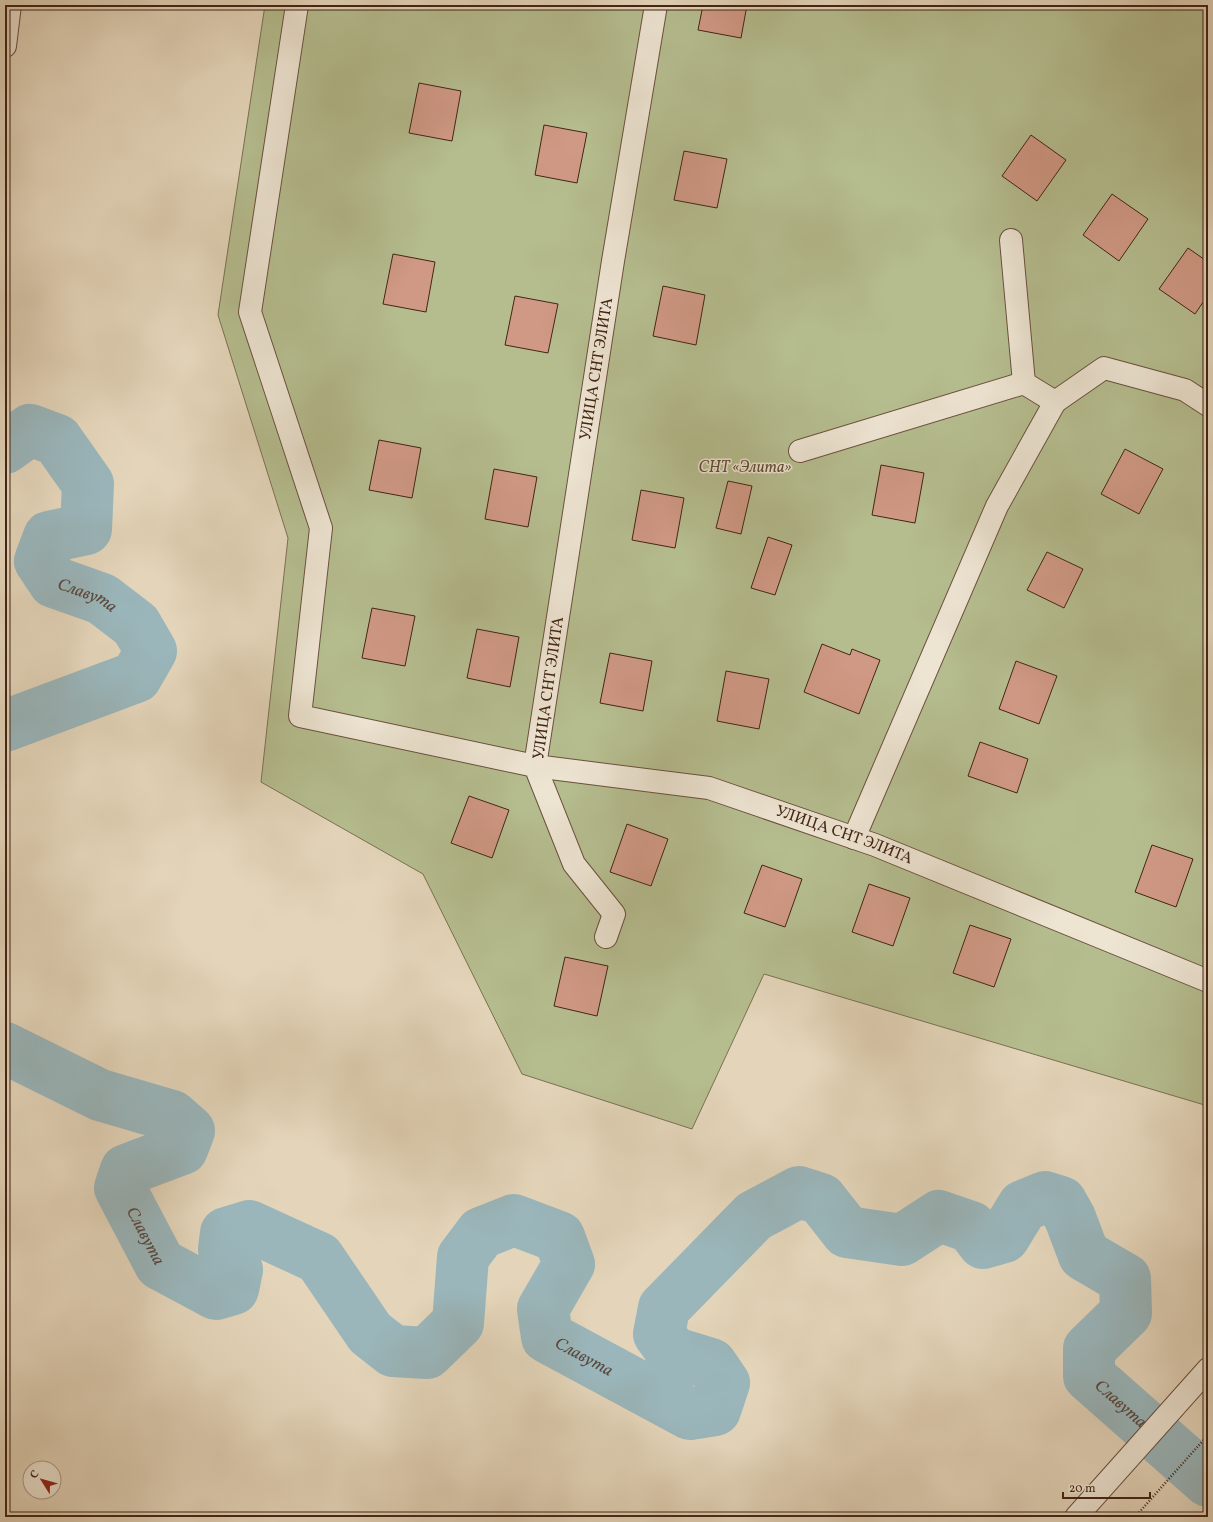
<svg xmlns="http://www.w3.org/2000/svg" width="1213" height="1522" font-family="Vollkorn,serif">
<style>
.green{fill:#b5bd8f;stroke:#7c7052}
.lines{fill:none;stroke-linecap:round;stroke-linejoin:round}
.river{stroke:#9ab6bb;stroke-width:52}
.building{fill:#d09985;stroke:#432415}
.minor-casing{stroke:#6b503e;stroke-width:24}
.tertiary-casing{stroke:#6b503e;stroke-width:24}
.path{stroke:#432415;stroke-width:2.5;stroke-dasharray:1 2;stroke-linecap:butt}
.minor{stroke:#ede4d2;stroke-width:22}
.tertiary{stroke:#ede4d2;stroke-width:22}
.labels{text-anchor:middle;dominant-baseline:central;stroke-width:3;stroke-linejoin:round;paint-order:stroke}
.street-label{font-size:16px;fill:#432415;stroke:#ede4d2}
.park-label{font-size:16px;font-style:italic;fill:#604a34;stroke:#ede4d2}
.water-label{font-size:17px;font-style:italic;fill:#59483e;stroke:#ede4d2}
</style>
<rect width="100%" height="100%" fill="#e4d5ba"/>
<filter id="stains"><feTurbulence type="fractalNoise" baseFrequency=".005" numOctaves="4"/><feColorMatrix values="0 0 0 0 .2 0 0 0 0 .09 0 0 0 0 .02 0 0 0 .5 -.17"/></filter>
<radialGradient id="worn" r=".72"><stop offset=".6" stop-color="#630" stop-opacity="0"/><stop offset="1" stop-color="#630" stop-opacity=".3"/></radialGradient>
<!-- green -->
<path class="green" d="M265 5H1208V1106L764 974 692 1129 522 1074 423 874 261 782 288 538 218 315Z"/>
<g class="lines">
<!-- river -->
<g class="river">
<path id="s1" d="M5 448 30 430 57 440 88 484 86 529 49 537 40 561 54 582 102 599 136 625 151 651 136 677 5 726"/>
<path id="s2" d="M5 1048 100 1095 172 1116 189 1131 182 1149 126 1170 120 1188 160 1264 216 1294 233 1289 237 1270 224 1249 226 1233 249 1226 319 1258 370 1333 393 1351 427 1353 458 1323 463 1257 481 1233 514 1220 559 1237 569 1264 543 1309 547 1337 690 1414 715 1410 724 1383 711 1364 672 1352 659 1334 664 1308 754 1216 799 1192 821 1199 847 1232 902 1240 939 1216 971 1227 983 1243 1004 1237 1023 1206 1045 1197 1061 1202 1070 1218 1084 1255 1125 1279 1126 1313 1089 1349V1376L1208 1481"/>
</g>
</g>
<!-- building -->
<g class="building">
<path d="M703 5H747L741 38 698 30Z"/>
<path d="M419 83 461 91 452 141 409 133Z"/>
<path d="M544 125 587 133 577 183 535 175Z"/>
<path d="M1031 135 1066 160 1037 201 1002 176Z"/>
<path d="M684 151 727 159 717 208 674 200Z"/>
<path d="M1112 194 1148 219 1119 261 1083 235Z"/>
<path d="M1188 248 1208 262V295L1195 314 1159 289Z"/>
<path d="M393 254 435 262 426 312 383 304Z"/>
<path d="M663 286 705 295 696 345 653 336Z"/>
<path d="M515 296 558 304 548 353 505 345Z"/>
<path d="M379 440 421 448 412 498 369 490Z"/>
<path d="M1125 449 1163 469 1139 514 1101 494Z"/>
<path d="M881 465 924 473 915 523 872 515Z"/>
<path d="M494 469 537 477 528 527 485 519Z"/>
<path d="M728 481 752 486 741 534 716 528Z"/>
<path d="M641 490 684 498 675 548 632 540Z"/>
<path d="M768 537 792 545 775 595 751 588Z"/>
<path d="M1047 552 1083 569 1064 608 1027 590Z"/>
<path d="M372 608 415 616 405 666 362 658Z"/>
<path d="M477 629 519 637 510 687 467 678Z"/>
<path d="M822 644 850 655 852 649 880 660 859 714 804 692Z"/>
<path d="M610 653 652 661 643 711 600 703Z"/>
<path d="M1016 661 1057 676 1039 724 999 709Z"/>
<path d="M726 671 769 679 759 729 717 721Z"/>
<path d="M980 742 1028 759 1017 793 968 776Z"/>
<path d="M469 796 509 810 492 858 451 843Z"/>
<path d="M627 824 668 839 651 886 610 872Z"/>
<path d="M1152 845 1193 859 1176 907 1135 892Z"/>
<path d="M762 865 802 879 785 927 744 913Z"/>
<path d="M869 884 910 898 893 946 852 932Z"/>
<path d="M970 925 1011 939 994 987 953 973Z"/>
<path d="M565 957 608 966 597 1016 554 1006Z"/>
</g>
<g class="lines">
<!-- minor casing -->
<g class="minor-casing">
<g id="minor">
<path d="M297 5 250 312 321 528 300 716 535 766 574 864 614 914 606 937"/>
<path id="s3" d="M656 5 613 261 535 766 709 788 875 845 1208 981"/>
<path d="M5 46 10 5"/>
<path d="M1011 240 1024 383"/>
<path d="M1055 402 1104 368 1185 390 1208 405"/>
<path d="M800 451 1024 383 1055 402 997 506 854 838"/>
</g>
</g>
<!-- tertiary casing -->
<g class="tertiary-casing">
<path id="tertiary" d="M1076 1517 1208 1369"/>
</g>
<!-- path -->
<path class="path" d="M1135 1517 1208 1435"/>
<!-- minor -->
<use href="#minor" class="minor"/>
<!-- tertiary -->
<use href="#tertiary" class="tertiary"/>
</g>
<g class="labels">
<!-- street labels -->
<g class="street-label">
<text transform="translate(597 369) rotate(-81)">УЛИЦА СНТ ЭЛИТА</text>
<text transform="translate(549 688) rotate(-82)">УЛИЦА СНТ ЭЛИТА</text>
<text stroke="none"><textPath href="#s3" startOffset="1089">УЛИЦА СНТ ЭЛИТА</textPath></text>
</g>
<!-- park labels -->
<g class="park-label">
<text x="745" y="468">СНТ «Элита»</text>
</g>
<!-- water labels -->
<g class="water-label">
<text stroke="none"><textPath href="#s1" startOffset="283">Славута</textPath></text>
<text stroke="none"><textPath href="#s2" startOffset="356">Славута</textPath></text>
<text stroke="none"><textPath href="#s2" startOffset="1158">Славута</textPath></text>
<text stroke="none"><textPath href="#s2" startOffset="2202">Славута</textPath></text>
</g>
</g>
<!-- margin -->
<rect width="1213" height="1522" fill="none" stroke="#e4d5ba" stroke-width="20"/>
<rect x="6" y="6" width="1201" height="1510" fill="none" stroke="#432415" stroke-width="2"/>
<rect x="10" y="10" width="1193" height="1502" fill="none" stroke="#432415"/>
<!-- north arrow -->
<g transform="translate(42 1480) rotate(307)"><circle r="19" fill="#ede4d2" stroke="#a99786"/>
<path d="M0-3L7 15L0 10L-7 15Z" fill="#8f2418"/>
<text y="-6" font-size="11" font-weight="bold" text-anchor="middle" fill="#432415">С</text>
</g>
<!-- scale -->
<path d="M1063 1492v6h87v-6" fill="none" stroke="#432415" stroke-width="2"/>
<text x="1069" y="1492" font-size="12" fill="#432415" stroke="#ede4d2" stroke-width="3" paint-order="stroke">20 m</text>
<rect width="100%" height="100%" filter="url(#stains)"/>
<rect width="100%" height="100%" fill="url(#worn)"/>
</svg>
